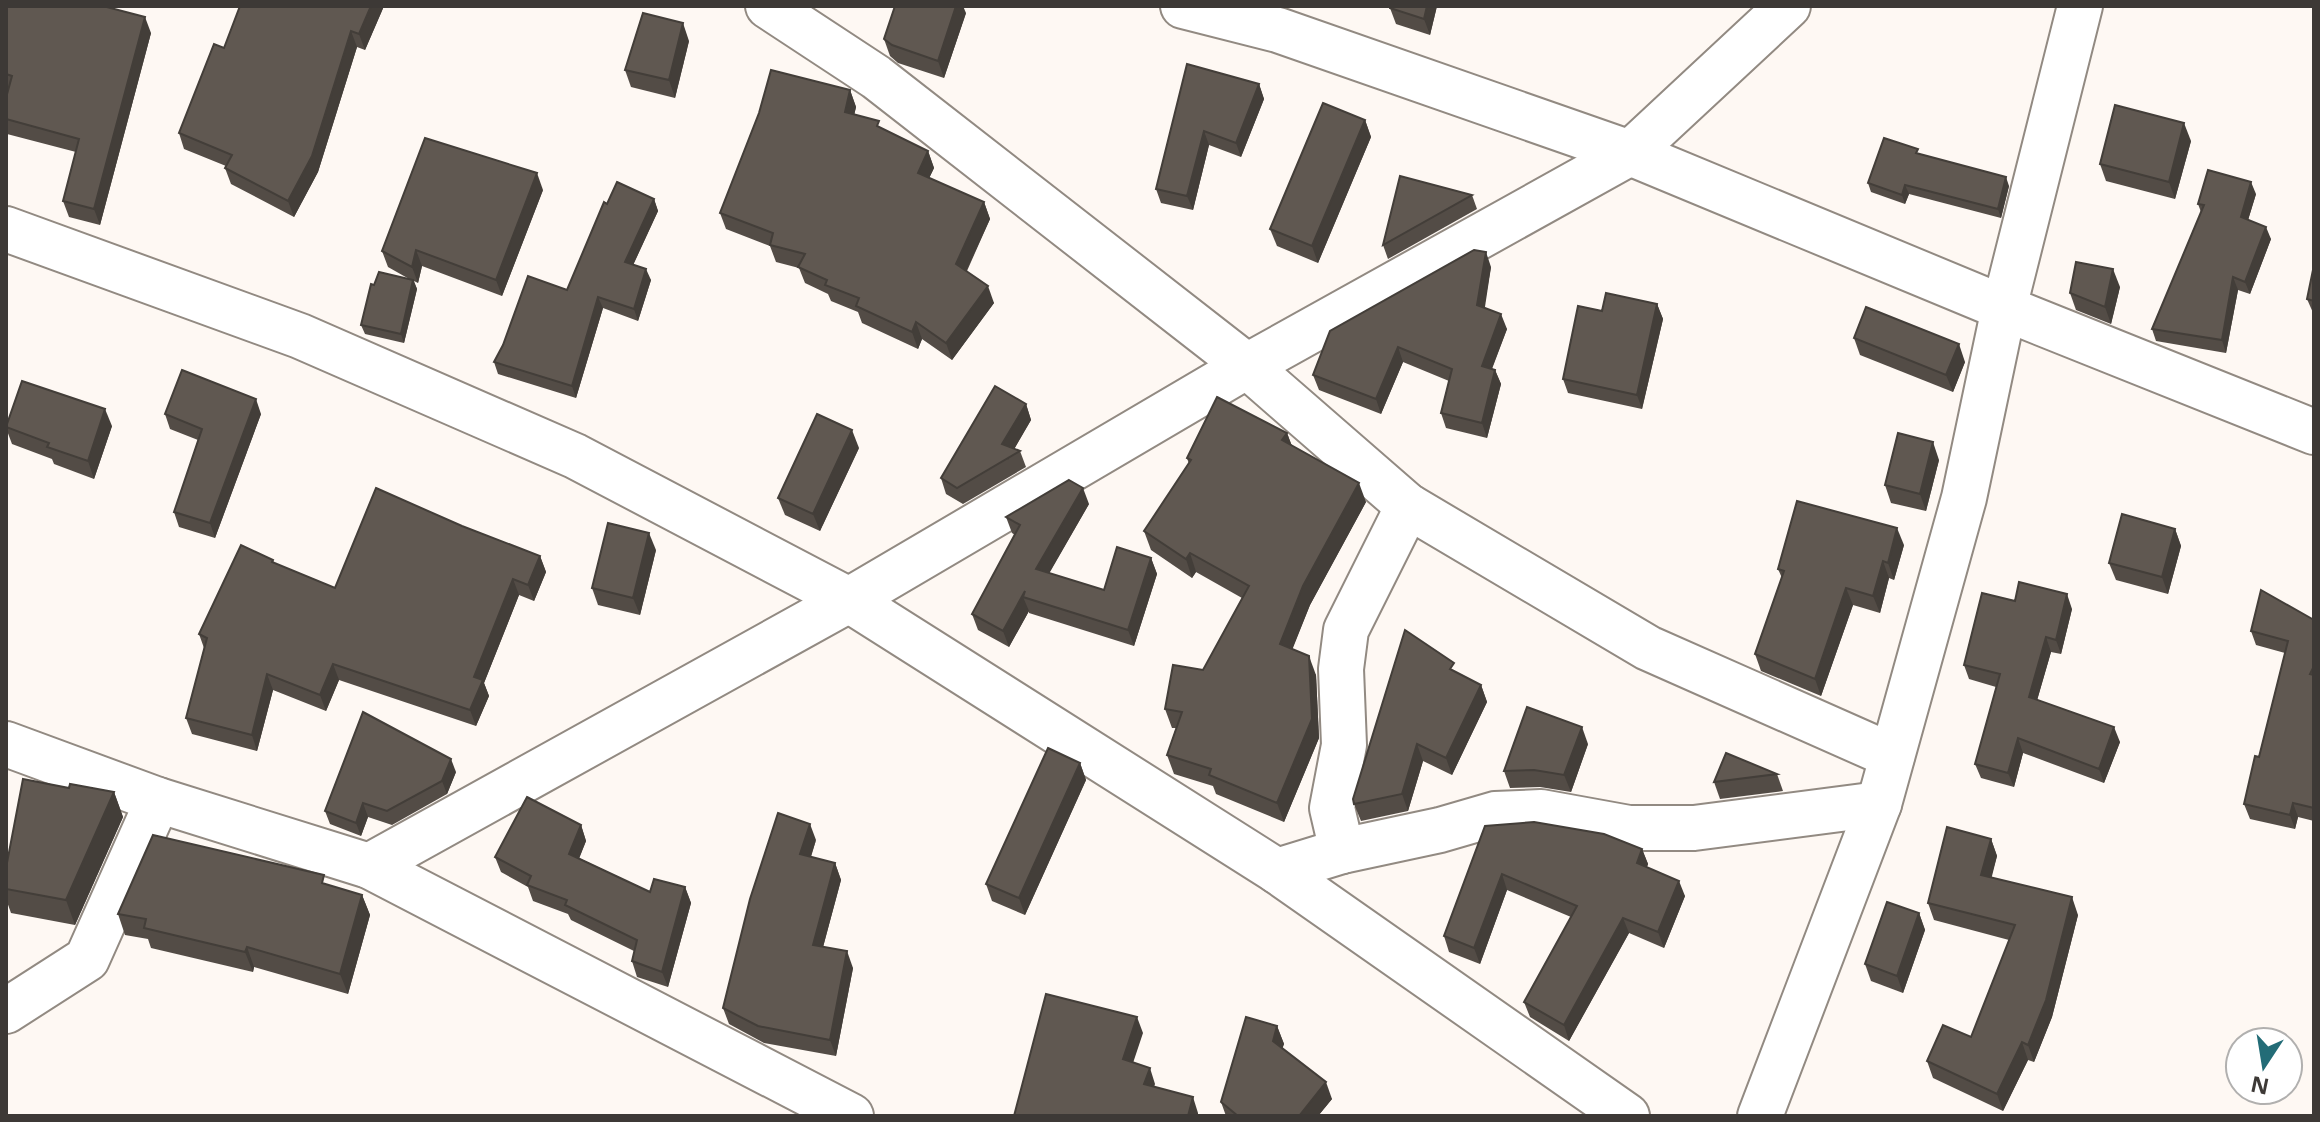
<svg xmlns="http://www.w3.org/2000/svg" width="2320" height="1122" font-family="'Open Sans',sans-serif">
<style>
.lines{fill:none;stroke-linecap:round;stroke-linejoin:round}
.minor-casing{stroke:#928a82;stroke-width:48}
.minor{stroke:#fff;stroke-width:44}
.wall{fill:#534c46}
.shaded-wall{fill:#433e39}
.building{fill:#605851;stroke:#433e39;stroke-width:2}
</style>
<rect width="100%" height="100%" fill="#fef8f3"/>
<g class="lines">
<!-- minor casing -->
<g class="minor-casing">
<g id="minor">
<path d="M768 6 876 77 1247 366 1408 506 1648 648 1892 756"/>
<path d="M1183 6 1278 30 1630 153 2004 308 2314 432"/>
<path d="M6 229 300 336 575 456 849 600 1277 871 1627 1116"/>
<path d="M6 744 158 800 369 866 851 1116"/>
<path d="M1342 851 1332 808 1344 745 1341 669 1346 630 1408 506"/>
<path d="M369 866 849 600 1247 366 1630 153 1788 6"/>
<path d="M1277 871 1342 851 1440 830 1495 814 1541 812 1629 828H1694L1879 804"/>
<path d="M6 1011 87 959 158 800"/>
<path d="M1760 1116 1879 804 1964 498 2004 308 2080 6"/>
</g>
</g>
<!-- minor -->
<use href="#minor" class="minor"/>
</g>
<!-- wall -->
<g class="wall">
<path d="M6 6 151 33 100 225 69 217 63 201 76 152 7 134 6 119 8 89 6 88Z"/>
<path d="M384 6 365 50 357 47 318 172 294 217 231 184 225 168 226 166 184 149 179 133 224 48Z"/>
<path d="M1437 6 1430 35 1396 24 1390 8Z"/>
<path d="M966 13 944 78 898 63 890 56 884 39Z"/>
<path d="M689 41 675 98 631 87 625 70Z"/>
<path d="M1187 64 1259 84 1264 99 1241 157 1209 145 1193 210 1161 203 1156 189Z"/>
<path d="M850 90 856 107 854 115 928 151 934 168 929 178 984 202 990 219 967 271 994 303 952 360 922 339 918 349 862 323 858 312 831 301 828 294 805 283 799 268 776 262 770 246 726 229 720 213Z"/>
<path d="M1365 120 1371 137 1318 263 1277 246 1270 229Z"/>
<path d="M2191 141 2175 199 2106 181 2100 164Z"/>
<path d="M1919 154 2009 186 2001 218 1909 194 1905 204 1871 192 1868 183Z"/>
<path d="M543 190 502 296 422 266 418 283 414 281 417 289 404 343 365 334 361 325 374 285 411 280 388 267 382 251Z"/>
<path d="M2256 194 2248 220 2271 239 2250 294 2238 290 2226 353 2156 341 2152 329 2201 212 2198 204Z"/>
<path d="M1472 195 1477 209 1388 259 1383 245Z"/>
<path d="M654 199 658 211 633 265 651 280 638 321 603 308 576 398 498 374 494 362 567 290 607 204Z"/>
<path d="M2314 265V315L2307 299Z"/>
<path d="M1491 267 1484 308 1507 329 1492 369 1495 370 1501 384 1487 438 1446 428 1441 413 1449 381 1403 362 1381 414 1319 390 1313 375Z"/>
<path d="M2120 287 2111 324 2076 310 2070 293Z"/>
<path d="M1657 304 1663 319 1642 409 1568 393 1563 379 1602 311Z"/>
<path d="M1854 338 1965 362 1953 392 1860 355Z"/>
<path d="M1026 404 1031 420 1014 449 1020 451 1026 467 963 504 946 494 941 478Z"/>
<path d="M165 414H261L215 538 179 527 174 512 198 440 170 429Z"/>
<path d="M112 426 94 479 54 464 52 459 12 444 6 428Z"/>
<path d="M1287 433 1292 446 1366 502 1310 605 1292 649 1316 675 1319 738 1284 822 1216 794 1213 786 1174 774 1167 755 1176 728H1172L1165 709 1203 670 1242 598 1196 572 1192 578 1151 550 1144 531 1189 464 1187 458Z"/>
<path d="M859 448 820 531 785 515 778 498Z"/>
<path d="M1939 460 1926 511 1891 503 1885 485Z"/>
<path d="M1089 504 1049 573 1104 590 1151 558 1157 574 1134 646 1029 613V611L1009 647 978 630 972 614 1015 535 1012 533 1006 517Z"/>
<path d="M462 526 540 556 546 572 534 601 519 595 484 683 489 696 476 726 339 680 326 711 273 690 257 751 192 734 186 718 204 648 199 634 273 560 274 564 335 588Z"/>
<path d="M2175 529 2181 546 2168 594 2116 580 2109 563Z"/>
<path d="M1904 545 1894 580 1889 578 1880 613 1853 605 1821 696 1761 671 1755 654 1782 578 1778 569Z"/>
<path d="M656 550 640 615 598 605 592 588Z"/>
<path d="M2015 601 2072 609 2061 654 2051 652 2037 700 2120 742 2104 783 2023 753 2014 787 1981 778 1975 764 1996 687 1969 679 1964 665Z"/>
<path d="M2314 620V821L2298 817 2295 829 2250 819 2244 804 2259 757 2285 653 2256 645 2251 631Z"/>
<path d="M1457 673 1481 685 1487 702 1452 775 1423 761 1408 811 1361 821 1354 804Z"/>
<path d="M1588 744 1571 792 1540 787 1510 788 1504 771Z"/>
<path d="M1080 763 1086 780 1025 915 992 901 986 884Z"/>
<path d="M456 772 447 794 392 825 368 817 361 836 330 824 325 811Z"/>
<path d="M1777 774 1783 791 1720 799 1714 782Z"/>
<path d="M69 788 114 792 123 817 75 925 11 913 6 899V868Z"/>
<path d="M581 825 586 841 579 858 650 892 685 887 691 903 668 987 637 977 632 961 634 951 571 920 568 914 533 901 528 887 501 872 495 857Z"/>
<path d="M1485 826 1642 849 1648 864 1647 867 1685 896 1664 948 1629 933 1569 1041 1530 1017 1524 1002 1571 917 1507 890 1480 964 1449 952 1444 936Z"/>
<path d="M1991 839 1997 856 1991 877 2078 915 2052 1017 2034 1062 2028 1060 2003 1111 1933 1078 1927 1061 1971 1037 2009 940 1934 920 1928 903Z"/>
<path d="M816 840 811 857 835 863 841 880 823 947 853 968 836 1056 764 1043 729 1024 723 1008Z"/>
<path d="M327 885 362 895 370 915 348 994 254 967 253 972 151 948 148 939 125 935 118 914Z"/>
<path d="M1919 913 1925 930 1903 993 1871 981 1865 964Z"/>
<path d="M1277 1026 1284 1044 1282 1048 1332 1099 1318 1116H1226L1221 1102Z"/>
</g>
<!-- shaded-wall -->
<g class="shaded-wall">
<path d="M371 6H384L365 50 359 34Z"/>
<path d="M956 6H963L966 13 944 78 938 61Z"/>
<path d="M1427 6H1437L1430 35 1424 19Z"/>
<path d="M145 17 151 33 100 225 94 209Z"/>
<path d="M683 23 689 41 675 98 669 80Z"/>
<path d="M351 31 357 47 318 172 294 217 288 201Z"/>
<path d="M1259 84 1264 99 1241 157 1236 143Z"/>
<path d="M850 90 856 107 851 129 845 112Z"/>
<path d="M1365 120 1371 137 1318 263 1312 246Z"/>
<path d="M2184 123 2191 141 2175 199 2169 182Z"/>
<path d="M1204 131 1209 145 1193 210 1187 196Z"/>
<path d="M928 151 934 168 924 189 918 173Z"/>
<path d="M537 173 543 190 502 296 496 280Z"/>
<path d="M2006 177 2009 186 2001 218 1998 209Z"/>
<path d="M2251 182 2256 194 2245 230 2241 217Z"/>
<path d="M1905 185 1909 194 1905 204 1902 195Z"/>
<path d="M654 199 658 211 629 274 625 262Z"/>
<path d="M984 202 990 219 962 280 956 264Z"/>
<path d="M2266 227 2271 239 2250 294 2245 282Z"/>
<path d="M416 250 422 266 418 283 412 267Z"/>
<path d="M1486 252 1491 267 1483 320 1477 305Z"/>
<path d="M646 269 651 280 638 321 634 309Z"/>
<path d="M2113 269 2120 287 2111 324 2105 307Z"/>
<path d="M2233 277 2238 290 2226 353 2222 340Z"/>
<path d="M413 280 417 289 404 343 401 334Z"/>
<path d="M988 286 994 303 952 360 946 343Z"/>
<path d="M598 297 603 308 576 398 572 386Z"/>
<path d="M1657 304 1663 319 1642 409 1637 395Z"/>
<path d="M1501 314 1507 329 1487 381 1482 366Z"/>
<path d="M916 322 922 339 918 349 912 332Z"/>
<path d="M1959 344 1965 362 1953 392 1946 375Z"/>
<path d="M1398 347 1403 362 1381 414 1376 399Z"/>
<path d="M1495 370 1501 384 1487 438 1482 423Z"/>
<path d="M256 399 261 414 215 538 210 523Z"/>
<path d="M1026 404 1031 420 1008 460 1002 444Z"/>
<path d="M105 409 112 426 94 479 88 461Z"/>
<path d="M852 430 859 448 820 531 813 514Z"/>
<path d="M1287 433 1294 452 1282 440Z"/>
<path d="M1933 442 1939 460 1926 511 1920 494Z"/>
<path d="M1359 483 1366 502 1310 605 1287 663 1280 644 1303 586Z"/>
<path d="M1083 488 1089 504 1042 586 1036 569Z"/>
<path d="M1897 528 1904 545 1894 580 1888 563Z"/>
<path d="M2175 529 2181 546 2168 594 2162 577Z"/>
<path d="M649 533 656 550 640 615 633 598Z"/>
<path d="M1190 553 1196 572 1192 578 1186 559Z"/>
<path d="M540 556 546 572 534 601 528 585Z"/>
<path d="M1151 558 1157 574 1134 646 1128 630Z"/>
<path d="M1883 561 1889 578 1880 613 1873 596Z"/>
<path d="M513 579 519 595 484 683 489 696 476 726 470 710 474 677Z"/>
<path d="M1846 588 1853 605 1821 696 1815 679Z"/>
<path d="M1025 591 1023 597 1029 611 1009 647 1003 631Z"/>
<path d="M2067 594 2072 609 2061 654 2056 640Z"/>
<path d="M2046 637 2051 652 2034 711 2029 697Z"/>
<path d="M1309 656 1316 675 1319 738 1284 822 1277 803Z"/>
<path d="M333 664 339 680 326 711 320 695Z"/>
<path d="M267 674 273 690 257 751 252 735Z"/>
<path d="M1481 685 1487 702 1452 775 1446 758Z"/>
<path d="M1582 727 1588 744 1571 792 1564 775Z"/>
<path d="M2114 727 2120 742 2104 783 2099 769Z"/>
<path d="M2018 738 2023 753 2014 787 2008 773Z"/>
<path d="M1417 744 1423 761 1408 811 1402 794Z"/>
<path d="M451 759 456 772 447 794 442 781Z"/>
<path d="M1080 763 1086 780 1025 915 1019 898Z"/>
<path d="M114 792 123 817 75 925 66 900Z"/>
<path d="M363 803 368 817 361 836 356 823Z"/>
<path d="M2293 803 2298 817 2295 829 2290 815Z"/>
<path d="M810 824 816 840 806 871 800 854Z"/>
<path d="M581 825 586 841 575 869 569 854Z"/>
<path d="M1991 839 1997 856 1988 892 1981 875Z"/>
<path d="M1642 849 1648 864 1642 879 1637 863Z"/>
<path d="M835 863 841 880 819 962 813 945Z"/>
<path d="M1502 874 1507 890 1480 964 1474 948Z"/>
<path d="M1679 881 1685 896 1664 948 1658 932Z"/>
<path d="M685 887 691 903 668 987 662 972Z"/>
<path d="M362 895 370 915 348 994 340 974Z"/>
<path d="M2072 897 2078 915 2052 1017 2034 1062 2028 1045Z"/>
<path d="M1919 913 1925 930 1903 993 1897 976Z"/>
<path d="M1623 918 1629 933 1569 1041 1564 1025Z"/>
<path d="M247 947 254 967 253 972 245 952Z"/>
<path d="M847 951 853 968 836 1056 830 1040Z"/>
<path d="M1137 1017 1143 1033 1129 1075 1123 1059Z"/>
<path d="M1277 1026 1284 1044 1279 1058 1273 1041Z"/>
<path d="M2022 1042 2028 1060 2003 1111 1997 1094Z"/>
<path d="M1150 1068 1155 1084 1150 1100 1144 1084Z"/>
<path d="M1326 1082 1332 1099 1318 1116H1299Z"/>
<path d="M1193 1097 1198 1113V1116H1188Z"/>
</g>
<!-- building -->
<g class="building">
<path d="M6 6H103L145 17 94 209 63 201 79 139 6 119V98L12 76 6 74Z"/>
<path d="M240 6H371L359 34 351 31 312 156 288 201 225 168 232 155 179 133 214 44 224 48Z"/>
<path d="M895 6H956L938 61 892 45 884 39Z"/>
<path d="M1390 6H1427L1424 19 1390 8Z"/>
<path d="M643 13 683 23 669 80 625 70Z"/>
<path d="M1187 64 1259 84 1236 143 1204 131 1187 196 1156 189Z"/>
<path d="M771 70 850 90 845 112 879 121 877 126 928 151 918 173 984 202 956 264 988 286 946 343 916 322 912 332 856 306 859 298 825 285 827 280 798 267 805 254 770 245 773 233 720 213 759 113Z"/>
<path d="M1323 103 1365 120 1312 246 1270 229Z"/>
<path d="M2115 105 2184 123 2169 182 2100 164Z"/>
<path d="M425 138 537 173 496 280 416 250 412 267 382 251Z"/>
<path d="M1884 138 1918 149 1916 153 2006 177 1998 209 1905 185 1902 195 1868 183Z"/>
<path d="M2208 170 2251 182 2241 217 2266 227 2245 282 2233 277 2222 340 2152 329 2204 205 2198 204Z"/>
<path d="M1400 176 1472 195 1383 245Z"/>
<path d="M617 182 654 199 625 262 646 269 634 309 598 297 572 386 494 362 503 345 528 276 567 290 604 202 607 204Z"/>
<path d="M1474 250 1486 252 1477 305 1501 314 1482 366 1495 370 1482 423 1441 413 1452 369 1398 347 1376 399 1313 375 1330 331Z"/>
<path d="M2076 262 2113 269 2105 307 2070 293Z"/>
<path d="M2314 265V301L2307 299Z"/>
<path d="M379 272 413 280 401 334 361 325 371 284 374 285Z"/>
<path d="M1606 293 1657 304 1637 395 1563 379 1578 306 1602 311Z"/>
<path d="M1866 307 1959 344 1946 375 1854 338Z"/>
<path d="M182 370 256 399 210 523 174 512 202 429 165 414Z"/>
<path d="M22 381 105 409 88 461 47 447 49 443 6 427Z"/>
<path d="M995 386 1026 404 1002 444 1020 451 957 488 941 478Z"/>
<path d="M1217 397 1287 433 1282 440 1359 483 1303 586 1280 644 1309 656 1312 719 1277 803 1209 775 1211 769 1167 755 1182 712 1165 709 1173 665 1203 670 1249 586 1190 553 1186 559 1144 531 1191 460 1187 458Z"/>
<path d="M817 414 852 430 813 514 778 498Z"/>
<path d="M1898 433 1933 442 1920 494 1885 485Z"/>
<path d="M1069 480 1083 488 1036 569 1104 590 1117 547 1151 558 1128 630 1023 597 1025 591 1003 631 972 614 1020 525 1006 517Z"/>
<path d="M376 488 462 526 540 556 528 585 513 579 474 677 483 680 470 710 333 664 320 695 267 674 252 735 186 718 207 638 199 634 241 545 273 560 272 562 335 588Z"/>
<path d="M1797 501 1897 528 1888 563 1883 561 1873 596 1846 588 1815 679 1755 654 1784 571 1778 569Z"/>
<path d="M2122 514 2175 529 2162 577 2109 563Z"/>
<path d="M608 523 649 533 633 598 592 588Z"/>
<path d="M2019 582 2067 594 2056 640 2046 637 2029 697 2114 727 2099 769 2018 738 2008 773 1975 764 2000 674 1964 665 1982 593 2015 601Z"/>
<path d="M2261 590 2314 620V666L2310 674 2314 675V808L2293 803 2290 815 2244 804 2255 756 2259 757 2288 641 2251 631Z"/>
<path d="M1405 630 1454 663 1450 669 1481 685 1446 758 1417 744 1402 794 1354 804 1353 799Z"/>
<path d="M1527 707 1582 727 1564 775 1534 770 1504 771Z"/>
<path d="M363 712 451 759 442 781 387 811 363 803 356 823 325 811Z"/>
<path d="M1048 748 1080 763 1019 898 986 884Z"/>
<path d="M1726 753 1777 774 1714 782Z"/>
<path d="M23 779 69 788 70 784 114 792 66 900 6 889V868Z"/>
<path d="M527 797 581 825 569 854 650 892 654 879 685 887 662 972 632 961 637 940 565 905 567 900 527 885 531 876 495 857Z"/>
<path d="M778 813 810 824 800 854 835 863 813 945 847 951 830 1040 758 1026 723 1008 750 899Z"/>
<path d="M1534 822 1604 834 1642 849 1637 863 1679 881 1658 932 1623 918 1564 1025 1524 1002 1577 906 1502 874 1474 948 1444 936 1485 826Z"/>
<path d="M1947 827 1991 839 1981 875 2072 897 2046 1000 2028 1045 2022 1042 1997 1094 1927 1061 1943 1025 1971 1037 2015 925 1928 903Z"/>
<path d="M153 835 324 875 322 883 362 895 340 974 247 947 245 952 144 928 146 919 118 914Z"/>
<path d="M1887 902 1919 913 1897 976 1865 964Z"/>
<path d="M1046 994 1137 1017 1123 1059 1150 1068 1144 1084 1193 1097 1188 1116H1014Z"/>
<path d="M1246 1017 1277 1026 1273 1041 1326 1082 1299 1116H1238L1221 1102Z"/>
</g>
<!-- border -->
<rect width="2320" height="1122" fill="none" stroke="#3d3936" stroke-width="16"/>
<!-- north arrow -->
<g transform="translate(2264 1066) rotate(192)"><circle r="38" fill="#ffffff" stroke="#b1b0af" stroke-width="2"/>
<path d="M0-6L14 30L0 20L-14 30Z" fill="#236c77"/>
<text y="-12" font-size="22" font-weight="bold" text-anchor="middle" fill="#3d3936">N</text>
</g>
</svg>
